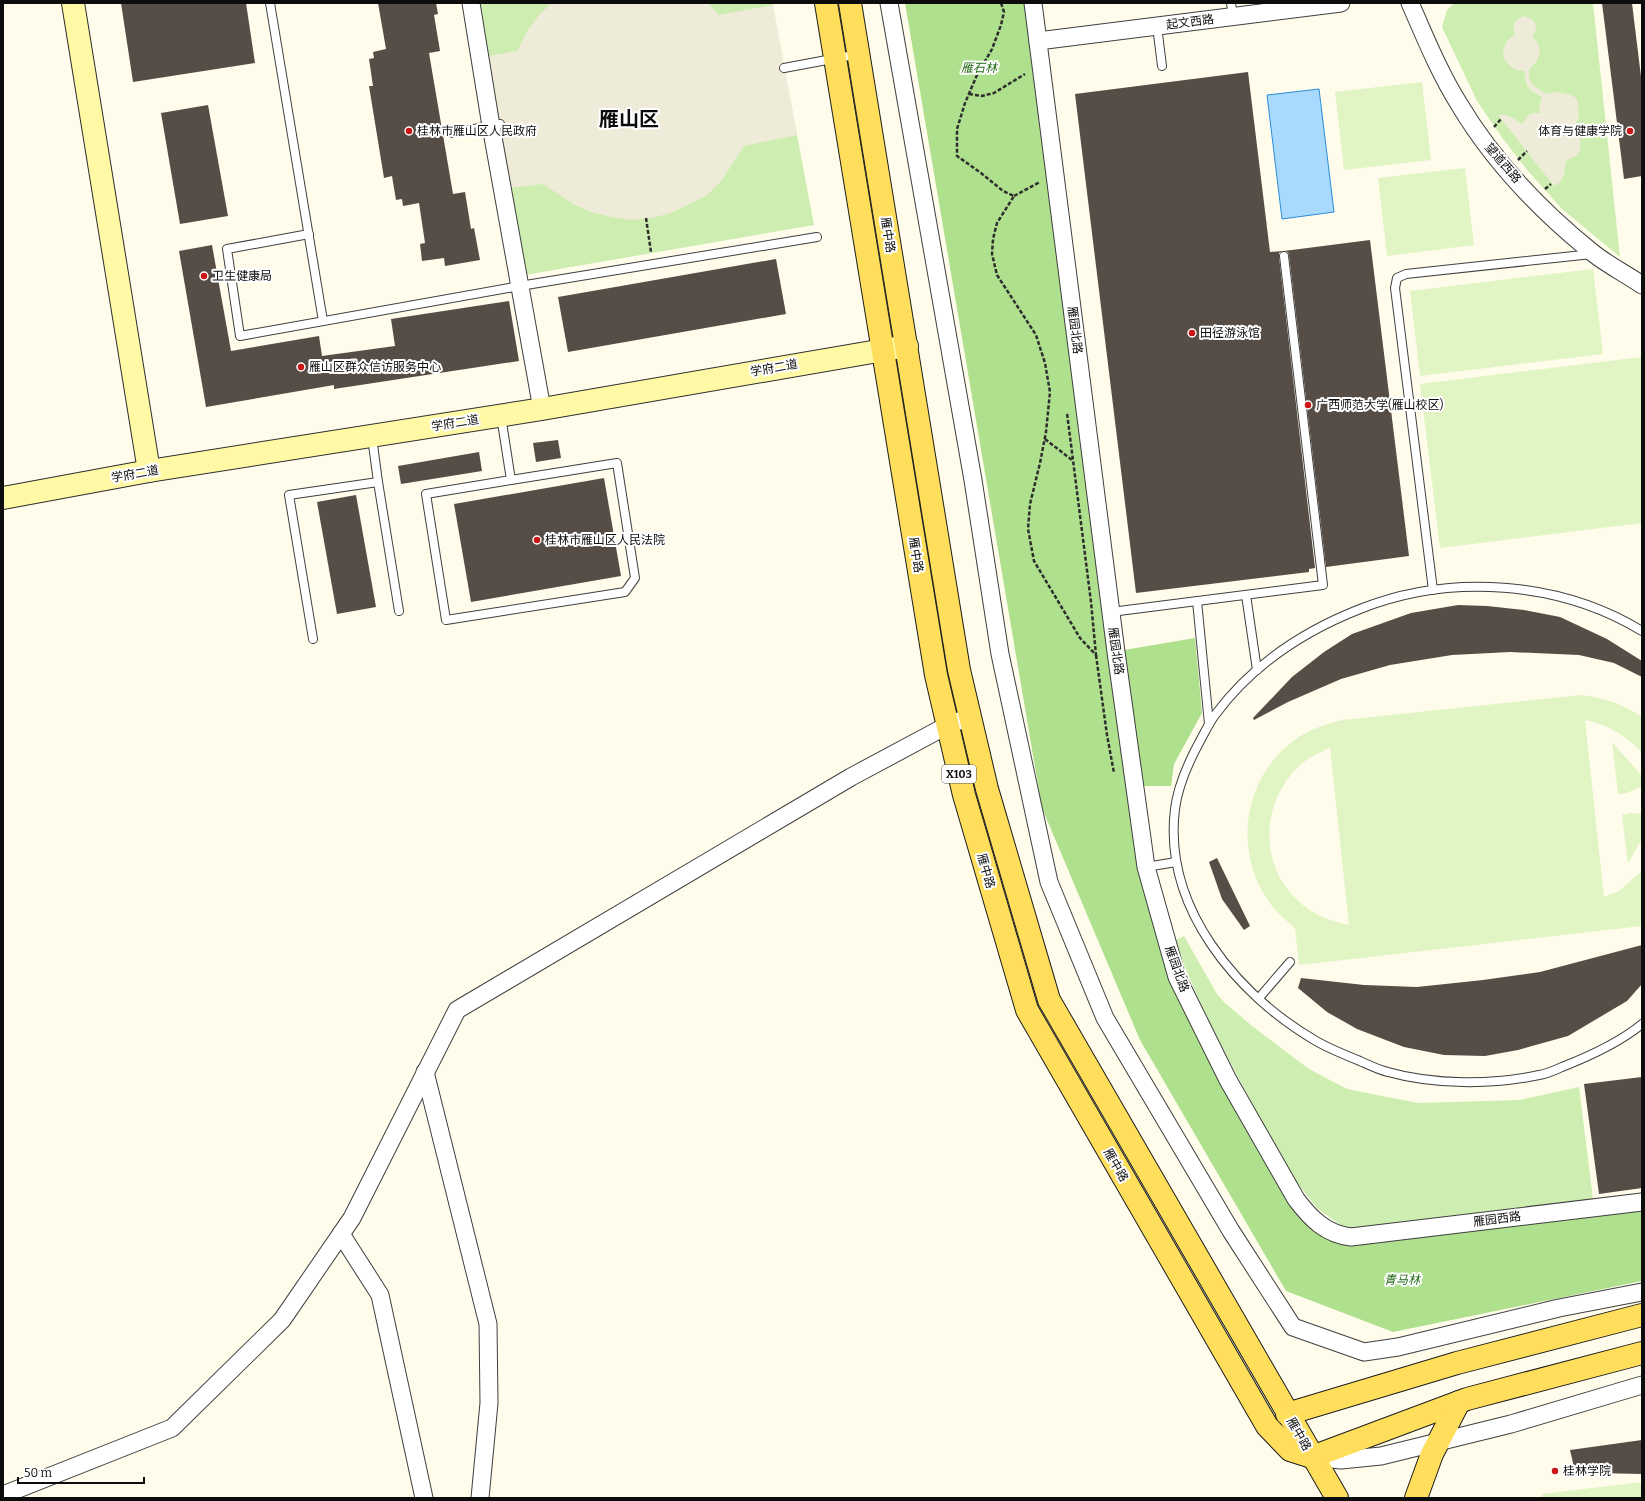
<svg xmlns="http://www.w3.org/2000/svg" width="1645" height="1501" font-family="Bitter,'Noto Sans SC',serif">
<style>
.green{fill:#cdeeb0}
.forest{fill:#afe08e}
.pitch{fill:#e1f4c3;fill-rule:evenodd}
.plaza{fill:#efebd9}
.water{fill:#a9dafd;stroke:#288cdb}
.building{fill:#564d47}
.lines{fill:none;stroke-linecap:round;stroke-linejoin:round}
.lane-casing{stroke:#3f3f3f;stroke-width:10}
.street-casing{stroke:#3f3f3f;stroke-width:19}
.secondary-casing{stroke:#2e2e2e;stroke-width:24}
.primary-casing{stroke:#1d1d1d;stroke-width:24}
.path{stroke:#2e2e2e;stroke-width:2.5;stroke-dasharray:4 2;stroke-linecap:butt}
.lane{stroke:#fff;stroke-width:8}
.street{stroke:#fff;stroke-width:17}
.secondary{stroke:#fff9a6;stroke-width:22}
.primary{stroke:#ffde5b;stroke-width:22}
.poi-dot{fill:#ca1617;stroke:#fff;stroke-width:1.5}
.labels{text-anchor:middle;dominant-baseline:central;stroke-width:4;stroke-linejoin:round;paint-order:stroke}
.shield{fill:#fff;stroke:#555;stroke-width:1}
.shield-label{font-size:11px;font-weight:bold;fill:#0c0c0c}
.street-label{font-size:12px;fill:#0c0c0c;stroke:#fff}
.park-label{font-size:12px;font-style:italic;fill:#246a16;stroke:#fff}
.poi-label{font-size:12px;fill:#0c0c0c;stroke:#fff;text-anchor:start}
.town-label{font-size:20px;font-weight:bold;fill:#0c0c0c;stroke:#fff}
</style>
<rect width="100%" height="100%" fill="#fffceb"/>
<!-- green -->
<g class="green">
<path d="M480 3H772L814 225 525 275Z"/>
<path d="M1454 3H1593L1620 257 1562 209 1528 171 1503 139 1477 101 1442 27 1447 10Z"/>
<path d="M1184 936 1217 994 1224 1002 1252 1026 1309 1069 1347 1089 1418 1103 1520 1100 1579 1087 1593 1199 1486 1213 1346 1229 1318 1209 1290 1174 1207 1019 1174 941Z"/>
</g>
<!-- forest -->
<g class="forest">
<path d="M905 3H1033L1146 867 1177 977 1296 1199 1331 1233 1642 1202V1281L1393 1332 1286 1291 1140 1040 1042 808Z"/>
<path d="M1195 638 1202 713 1174 764 1171 786H1141L1124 650Z"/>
</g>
<!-- pitch -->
<g class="pitch">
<path d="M1422 82 1431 160 1344 170 1335 92Z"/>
<path d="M1465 168 1474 245 1387 256 1378 178Z"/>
<path d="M1593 269 1603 354 1420 376 1410 291Z"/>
<path d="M1642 357V523L1440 548 1420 384Z"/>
<path d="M1582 695C1604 698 1623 704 1642 717V753C1628 736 1606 724 1585 720L1604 897 1619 891 1642 871V926L1299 965 1295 928C1286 920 1276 912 1269 902 1233 851 1243 779 1293 741 1308 730 1325 724 1343 720ZM1329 748H1330L1349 925C1334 922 1319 917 1307 908 1258 873 1258 804 1300 765 1309 757 1319 753 1329 748Z"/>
<path d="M1612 742 1642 776V786L1627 793 1618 794Z"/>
<path d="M1630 813 1642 814V839L1628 863 1622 815Z"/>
<path d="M1642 1482V1498H1542V1494Z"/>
</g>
<!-- plaza -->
<g class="plaza">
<path d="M552 3H708L719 15 773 5 797 135 744 146 722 180 706 196 671 213 651 218 632 220 611 217 591 212 573 204 543 184 511 188 489 56 517 51 528 30 539 15Z"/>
<path d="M1524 16 1532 19 1536 25 1535 33 1532 37 1537 42 1540 50 1537 61 1529 69V78L1533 85 1546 94 1557 92 1571 95 1576 98 1578 103 1579 116 1574 130 1580 138V150L1577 155 1566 161 1564 175 1560 182 1554 186 1498 115H1507L1523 124 1528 115 1534 113H1540L1539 106 1542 97 1530 90 1527 86 1524 71 1517 70 1510 66 1504 59 1503 53 1506 42 1515 34 1513 29 1515 22 1521 17Z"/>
</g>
<!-- water -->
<path class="water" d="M1319 89 1334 212 1282 219 1267 95Z"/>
<!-- building -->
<g class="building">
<path d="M121 3H246L255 63 133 82Z"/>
<path d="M378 3H436L438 14 434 15 440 51 429 53 453 194 465 192 471 229 474 228 480 260 445 266 444 258 422 261 420 244 425 243 419 203 403 206 402 199 396 200 392 176 384 178 369 86H373L369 59 374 58 373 52 386 49Z"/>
<path d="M1602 3H1632L1642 85V176L1624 179Z"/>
<path d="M1248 72 1270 252 1283 251 1279 253V257L1315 568 1309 569V572L1136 593 1075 94Z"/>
<path d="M208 105 228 216 180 224 161 113Z"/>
<path d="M1370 240 1409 556 1326 567 1289 255 1288 252 1284 251Z"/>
<path d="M212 245 231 351 319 336 322 356 395 346 391 319 509 301 519 361 334 389V385L206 407 179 251Z"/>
<path d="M776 259 786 314 568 352 558 297Z"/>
<path d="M558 440 561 458 536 462 533 443Z"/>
<path d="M479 452 482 471 401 484 398 466Z"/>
<path d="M604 478 621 576 471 602 454 504Z"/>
<path d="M356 495 376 607 337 614 317 502Z"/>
<path d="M1458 605 1487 606 1524 610 1560 617 1607 639 1642 661V677L1614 663 1579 655 1510 652 1452 655 1390 665 1341 679 1288 702 1254 720 1253 718 1292 677 1324 652 1352 634 1411 613Z"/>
<path d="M1217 858 1250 926 1244 930 1222 899 1209 862Z"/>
<path d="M1642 945V984L1627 1001 1568 1036 1518 1050 1485 1056 1444 1055 1404 1047 1357 1029 1327 1012 1298 988 1301 978 1364 985 1417 987 1483 980 1540 972Z"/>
<path d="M1642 1077V1188L1599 1194 1584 1084Z"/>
<path d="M1642 1440V1474L1595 1473 1582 1471 1574 1467 1570 1450Z"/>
</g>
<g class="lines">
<!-- lane casing -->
<g class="lane-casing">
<g id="lane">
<path d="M270 3 323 321"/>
<path d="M1231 3 1233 17"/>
<path d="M1157 26 1162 66"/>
<path d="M784 68 859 54"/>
<path d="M453 133 500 124"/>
<path d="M309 234 227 249 240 336 520 286 817 237"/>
<path d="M501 416 511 480 617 463 635 578 625 592 446 620 426 494 511 480"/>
<path d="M378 482 399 611"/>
<path d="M1433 590 1395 288 1397 278 1406 274 1592 254"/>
<path d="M1246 595 1257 670"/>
<path d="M1197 601 1209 724"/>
<path d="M1111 612 1323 585 1284 256"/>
<path d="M1642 631C1560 581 1450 573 1360 609 1304 631 1252 665 1215 715 1209 723 1205 732 1200 741 1188 763 1178 785 1175 809 1163 907 1236 994 1316 1041 1330 1049 1345 1055 1360 1061 1369 1065 1379 1070 1388 1072 1434 1085 1493 1085 1539 1075 1547 1074 1555 1070 1562 1067 1590 1056 1619 1043 1642 1024"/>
<path d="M313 639 289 495 378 482 372 437"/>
<path d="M1146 867 1176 862"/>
<path d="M1259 998 1290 962"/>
</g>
</g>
<!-- street casing -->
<g class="street-casing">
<g id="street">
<path d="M471 3 491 126 542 409"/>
<path d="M889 3 973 480 1000 654 1049 882 1105 1018 1231 1231 1293 1327 1364 1352 1398 1347 1559 1308 1642 1292"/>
<path d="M1033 3 1116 652 1146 867 1177 977 1228 1080 1296 1199C1311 1219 1326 1234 1351 1237L1642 1202"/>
<path d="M1410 3C1425 37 1439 72 1459 104 1493 161 1542 212 1593 253 1608 265 1626 274 1642 285"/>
<path d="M1038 41 1341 3"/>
<path d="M425 1072 488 1324 489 1403 480 1498"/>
<path d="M341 1234 380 1295 424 1498"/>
<path d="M1314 1457 1341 1460 1381 1456 1511 1424 1642 1385"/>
<path d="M3 1495 172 1428 282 1320 352 1218 457 1010 851 777 948 725 970 717"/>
</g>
</g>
<!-- secondary casing -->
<g class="secondary-casing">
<g id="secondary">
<path d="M73 3 149 471"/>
<path d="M3 498 149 471 542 409 907 346"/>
</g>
</g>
<!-- primary casing -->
<g class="primary-casing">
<g id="primary">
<path d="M826 3 936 675 964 795 1027 1010 1267 1426 1290 1450 1312 1457"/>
<path d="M850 3 959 670 987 789 1049 1000 1337 1498"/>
<path d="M1287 1414 1457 1363 1642 1315"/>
<path d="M1312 1457 1467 1399 1642 1353"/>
<path d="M1416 1498 1432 1454 1459 1402"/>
</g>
</g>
<!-- path -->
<g class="path">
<path d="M1001 3 1004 12 1001 25 992 49 977 75 965 103 957 129V156L981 173 1003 191 1014 196 997 223 993 239 992 254 997 275 1036 335 1045 363 1050 392 1046 432 1040 463 1030 504 1028 529 1034 561 1080 638 1096 655 1091 602 1067 413"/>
<path d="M969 94 982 96 994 93 1025 74"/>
<path d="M1494 127 1501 119"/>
<path d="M1518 160 1527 151"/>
<path d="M1545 189 1551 184"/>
<path d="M1014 196 1040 182"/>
<path d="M646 218 651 252"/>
<path d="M1045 439 1072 460"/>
<path d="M1096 655 1107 735 1114 773"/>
</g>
<!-- lane -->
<use href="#lane" class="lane"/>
<!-- street -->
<use href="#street" class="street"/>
<!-- secondary -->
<use href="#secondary" class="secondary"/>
<!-- primary -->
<use href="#primary" class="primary"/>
</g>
<!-- markers -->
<g class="poi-dot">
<circle cx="409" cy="131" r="4"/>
<circle cx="1630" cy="131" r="4"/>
<circle cx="204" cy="276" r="4"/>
<circle cx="1192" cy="333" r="4"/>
<circle cx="301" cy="367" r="4"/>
<circle cx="1308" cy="405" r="4"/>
<circle cx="537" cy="540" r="4"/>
<circle cx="1555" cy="1471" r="4"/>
</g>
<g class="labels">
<!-- shield labels -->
<rect class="shield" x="942" y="765" width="34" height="18" rx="3"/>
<g class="shield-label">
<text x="959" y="774">X103</text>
</g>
<!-- street labels -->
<g class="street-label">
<text transform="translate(1190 22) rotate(-7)">起文西路</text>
<text transform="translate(1503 163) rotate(49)">望道西路</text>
<text transform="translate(888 235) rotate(81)">雁中路</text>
<text transform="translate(1075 330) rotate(83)">雁园北路</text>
<text transform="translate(774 368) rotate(-10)">学府二道</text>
<text transform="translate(455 423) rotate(-9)">学府二道</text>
<text transform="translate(135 474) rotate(-10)">学府二道</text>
<text transform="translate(916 555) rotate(81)">雁中路</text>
<text transform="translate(1116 651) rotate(82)">雁园北路</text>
<text transform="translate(986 871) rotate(74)">雁中路</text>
<text transform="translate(1177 969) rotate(70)">雁园北路</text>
<text transform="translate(1116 1165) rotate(60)">雁中路</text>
<text transform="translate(1497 1219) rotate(-7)">雁园西路</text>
<text transform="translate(1299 1434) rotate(60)">雁中路</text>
</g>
<!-- park labels -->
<g class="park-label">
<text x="979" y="68">雁石林</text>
<text x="1402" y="1280">青马林</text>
</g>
<!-- poi labels -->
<g class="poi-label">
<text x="417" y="131">桂林市雁山区人民政府</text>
<text x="1622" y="131" text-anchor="end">体育与健康学院</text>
<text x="212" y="276">卫生健康局</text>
<text x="1200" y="333">田径游泳馆</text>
<text x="309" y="367">雁山区群众信访服务中心</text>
<text x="1316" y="405">广西师范大学(雁山校区)</text>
<text x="545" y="540">桂林市雁山区人民法院</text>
<text x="1563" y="1471">桂林学院</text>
</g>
<!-- town labels -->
<g class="town-label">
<text x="629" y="119">雁山区</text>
</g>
</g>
<!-- border -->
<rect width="1645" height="1501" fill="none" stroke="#0c0c0c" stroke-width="8"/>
<!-- scale -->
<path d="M18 1477v6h126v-6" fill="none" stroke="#0c0c0c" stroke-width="2"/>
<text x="24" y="1477" font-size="12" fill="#0c0c0c" stroke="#ffffff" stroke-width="3" paint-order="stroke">50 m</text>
</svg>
